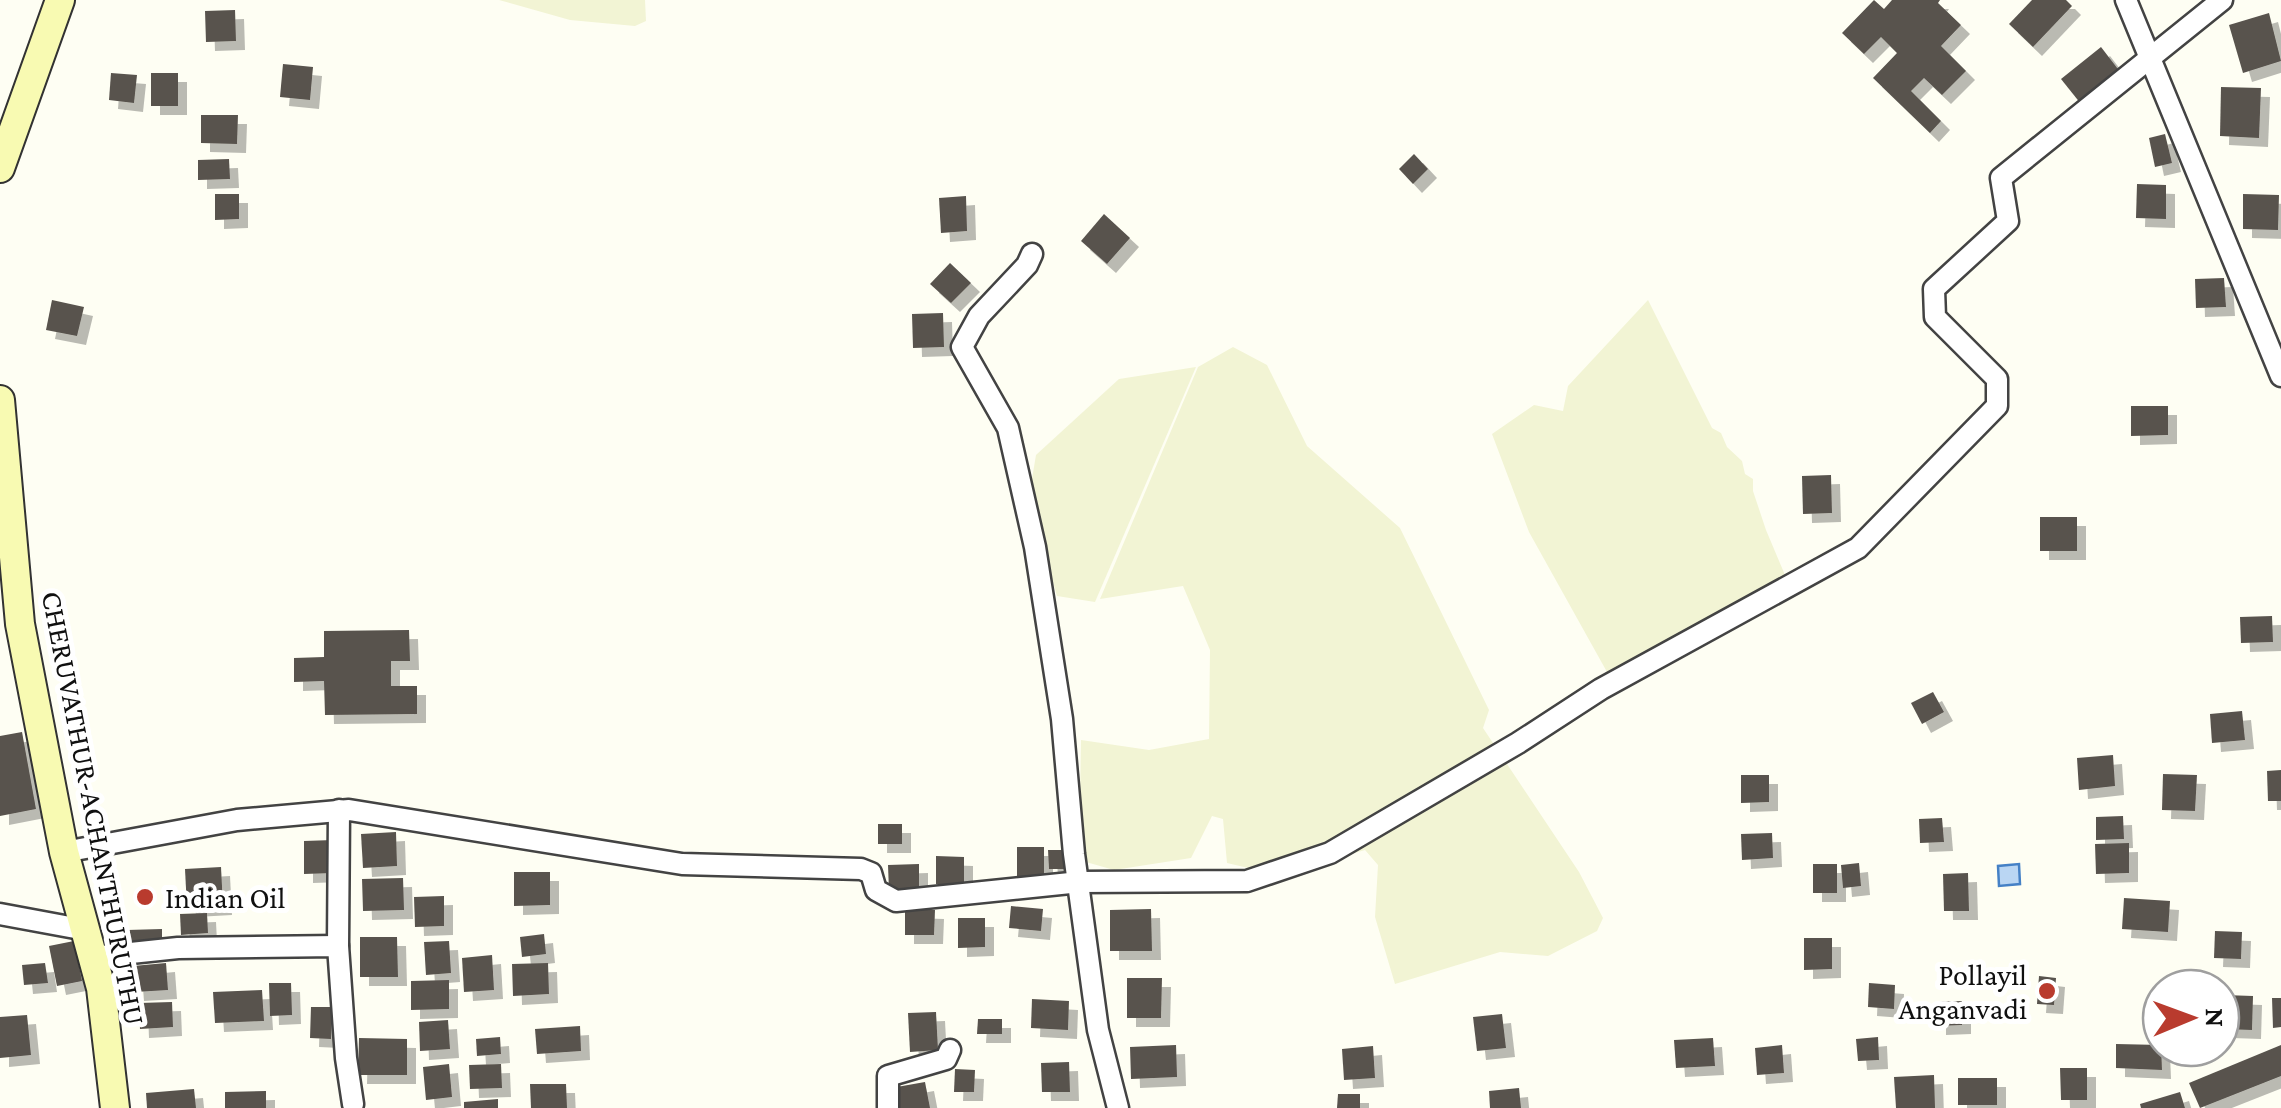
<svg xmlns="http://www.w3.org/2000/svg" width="2281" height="1108" font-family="'Crimson Pro',serif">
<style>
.farmland{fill:#f2f4d4}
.water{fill:#bad6f3;stroke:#4581c6;stroke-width:2.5}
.building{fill:#58534d;filter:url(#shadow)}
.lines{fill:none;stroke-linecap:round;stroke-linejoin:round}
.street-casing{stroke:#434343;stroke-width:25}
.secondary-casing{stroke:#323232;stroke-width:32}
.street{stroke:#fff;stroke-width:20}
.secondary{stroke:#f8fab2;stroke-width:28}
.poi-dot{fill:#b93b2e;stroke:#fff;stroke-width:4}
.labels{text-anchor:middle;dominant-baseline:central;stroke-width:10;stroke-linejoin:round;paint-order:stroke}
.street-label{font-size:30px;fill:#101010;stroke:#fff}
.poi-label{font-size:30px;fill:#101010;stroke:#fff;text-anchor:start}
</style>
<defs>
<filter id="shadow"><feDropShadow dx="9" dy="9" stdDeviation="0" flood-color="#0004"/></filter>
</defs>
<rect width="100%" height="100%" fill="#fefef3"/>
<!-- farmland -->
<g class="farmland">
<path d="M499 0H645L646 21 635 26 570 20Z"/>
<path d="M1648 300 1712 428 1721 433 1727 447 1742 461 1745 474 1753 479V491L1766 530 1785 575 1778 583 1607 672 1529 532 1492 434 1534 405 1563 411 1568 386Z"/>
<path d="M1233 347 1267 365 1307 446 1400 528 1489 710 1483 728 1579 872 1603 918 1597 931 1548 956 1500 952 1395 984 1375 917 1378 865 1365 850 1279 875 1227 863 1223 819 1212 816 1191 858 1114 870 1079 860 1081 740 1149 750 1209 739 1210 650 1183 586 1100 599 1198 367Z"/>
<path d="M1196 367 1095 602 1057 596 1029 497 1036 455 1119 379Z"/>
</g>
<!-- water -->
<path class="water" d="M2019 864 2020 884 1999 886 1998 866Z"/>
<!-- building -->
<g class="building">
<path d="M1874 0 1884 9 1892 0H1940L1938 3 1961 25 1941 46 1966 71 1942 95 1924 78 1911 91 1941 121 1930 133 1873 78 1897 53 1881 37 1864 54 1842 33Z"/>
<path d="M2032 0H2066L2072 6 2033 47 2009 24Z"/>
<path d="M235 10 236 41 206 42 205 11Z"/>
<path d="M2269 13 2281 61 2243 73 2229 25Z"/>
<path d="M2101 47 2121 73 2081 104 2061 79Z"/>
<path d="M283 64 313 67 310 100 280 97Z"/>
<path d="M111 73 137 75 134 103 109 100Z"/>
<rect x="151" y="73" width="27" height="33"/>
<path d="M2221 87 2261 88 2259 138 2220 136Z"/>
<path d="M201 115H238L237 144 201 143Z"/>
<path d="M2165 134 2172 163 2155 167 2149 138Z"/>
<path d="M1414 154 1428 169 1413 184 1399 169Z"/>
<path d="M229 159 230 179 198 180V160Z"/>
<path d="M2137 184 2166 185V219L2136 218Z"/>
<path d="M215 194H239V219L215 220Z"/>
<path d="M2243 194 2279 195 2278 230 2243 229Z"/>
<path d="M966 196 967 231 941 233 939 198Z"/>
<path d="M1104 214 1130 238 1107 264 1081 241Z"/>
<path d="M950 263 971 283 951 303 930 284Z"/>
<path d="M2224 278 2226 307 2196 308 2195 279Z"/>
<path d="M52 300 84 307 77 336 46 330Z"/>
<path d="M943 313 944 347 913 348 912 314Z"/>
<path d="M2131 406H2168V435L2131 436Z"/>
<path d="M1831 475 1832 513 1803 514 1802 476Z"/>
<rect x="2040" y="517" width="37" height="34"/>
<path d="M2272 616 2273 642 2241 643 2240 617Z"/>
<path d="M409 630 410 661H391V686H417V714L325 715 324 681 294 682V658L324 657V631Z"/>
<path d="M1933 692 1944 712 1922 724 1911 703Z"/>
<path d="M2242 711 2245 740 2212 743 2210 714Z"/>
<path d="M22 732 36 809 0 816V736Z"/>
<path d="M2113 755 2115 786 2079 790 2077 758Z"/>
<path d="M2281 770V801H2268L2267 771Z"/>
<path d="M2163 774 2197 775 2195 811 2162 810Z"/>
<path d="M1741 775H1769V802L1741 803Z"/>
<path d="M2123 816 2124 839 2096 840V817Z"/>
<path d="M1942 818 1944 842 1920 843 1919 819Z"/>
<rect x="878" y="824" width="24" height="20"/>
<path d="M396 832 397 866 363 868 361 834Z"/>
<path d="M1772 833 1773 858 1742 860 1741 834Z"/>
<path d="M333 840V873L304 874V841Z"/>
<path d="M2129 843V873L2096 874 2095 844Z"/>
<rect x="1017" y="847" width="27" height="31"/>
<path d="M1048 850H1069V869H1049Z"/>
<path d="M936 856 964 857V885L936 884Z"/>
<path d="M1859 863 1861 886 1843 888 1841 865Z"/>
<path d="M919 864V890L889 891 888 865Z"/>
<rect x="1813" y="864" width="24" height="29"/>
<path d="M221 867 223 906 187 908 185 869Z"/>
<path d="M514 872H550V905L514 906Z"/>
<path d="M1968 873 1969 911H1944L1943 874Z"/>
<path d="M403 878 404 910 363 911 362 879Z"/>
<path d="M444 896V926L415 927 414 897Z"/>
<path d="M2124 898 2170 901 2168 932 2122 929Z"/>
<path d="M1011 906 1043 909 1041 931 1009 928Z"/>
<path d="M905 909 935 910 934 935H905Z"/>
<path d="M1151 909 1152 951H1110V910Z"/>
<path d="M207 913 208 933 181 935 180 914Z"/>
<path d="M958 918H985V947L958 948Z"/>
<path d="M162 929V944L128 945 127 930Z"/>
<path d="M2215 931 2242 932 2241 959 2214 958Z"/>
<path d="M544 934 546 954 522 957 520 937Z"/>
<path d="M360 937H397L398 977H360Z"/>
<path d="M1804 938H1832V969L1804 970Z"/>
<path d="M74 941 82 981 57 986 49 946Z"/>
<path d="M449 941 451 973 426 975 424 942Z"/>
<path d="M492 955 494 990 464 992 462 958Z"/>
<path d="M45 963 48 983 24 985 22 965Z"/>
<path d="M166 963 168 990 135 992 133 966Z"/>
<path d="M548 963 549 994 513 996 512 964Z"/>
<path d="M2172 974 2209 976 2208 988H2172Z"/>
<path d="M2039 976 2056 978 2054 1005 2037 1004Z"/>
<path d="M1127 978H1162L1161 1018H1127Z"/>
<path d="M449 980V1009L411 1010V981Z"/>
<path d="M269 983H291L292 1015 270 1016Z"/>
<path d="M1869 983 1895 985 1894 1009 1868 1007Z"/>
<path d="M262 990 264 1021 215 1023 213 992Z"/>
<path d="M2224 995 2253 996 2252 1030 2223 1029Z"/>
<path d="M2272 998H2281V1027L2273 1028Z"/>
<path d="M1032 999 1069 1001 1068 1030 1031 1028Z"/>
<path d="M1962 1001V1025L1937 1026V1002Z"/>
<path d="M172 1002 173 1027 140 1029 139 1003Z"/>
<path d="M311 1007H332L331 1039 310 1038Z"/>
<path d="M936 1012 938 1050 910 1052 908 1013Z"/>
<path d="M1502 1014 1506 1048 1477 1051 1473 1017Z"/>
<path d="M27 1015 31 1055 0 1058V1017Z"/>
<path d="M978 1019H1002V1034H977Z"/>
<path d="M448 1020 450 1049 420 1051 419 1022Z"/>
<path d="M580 1026 581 1051 537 1054 535 1029Z"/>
<path d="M500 1037 501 1054 477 1056 476 1039Z"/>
<path d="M1878 1037 1879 1060 1858 1061 1856 1039Z"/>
<path d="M359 1038 407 1039V1075H358Z"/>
<path d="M1713 1038 1715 1066 1676 1068 1674 1040Z"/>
<path d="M2116 1044 2161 1045 2162 1070 2116 1068Z"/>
<path d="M1176 1045 1177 1077 1131 1079 1130 1047Z"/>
<path d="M1782 1045 1784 1073 1757 1075 1755 1048Z"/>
<path d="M2281 1045V1076L2200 1108 2189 1083Z"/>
<path d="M1373 1046 1375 1078 1344 1080 1342 1049Z"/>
<path d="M1069 1062 1070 1092H1042L1041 1063Z"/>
<path d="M449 1064 452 1097 426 1100 423 1067Z"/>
<path d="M501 1064 502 1088 470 1089 469 1065Z"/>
<path d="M2060 1068H2087V1100H2061Z"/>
<path d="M955 1069 975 1070 974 1092H954Z"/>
<path d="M1934 1075 1935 1108H1896L1894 1077Z"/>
<rect x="1958" y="1078" width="39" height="27"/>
<path d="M925 1082 930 1108H895L891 1088Z"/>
<path d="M530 1084H566L567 1108H531Z"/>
<path d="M1519 1088 1521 1108H1490L1489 1091Z"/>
<path d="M194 1089 196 1108H147L146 1093Z"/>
<path d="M266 1091V1108H225V1092Z"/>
<path d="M2180 1092 2185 1108H2141L2140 1104Z"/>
<path d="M1338 1094H1360V1108H1337Z"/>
<path d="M498 1099V1108H464V1102Z"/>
</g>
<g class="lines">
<!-- street casing -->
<g class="street-casing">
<g id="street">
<path d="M2126 0 2281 376"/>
<path d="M1032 254 1027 265 979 316 962 347 1008 428 1035 547 1062 719 1074 854 1098 1030 1118 1108"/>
<path d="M64 852 237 820 349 810 682 864 861 869 871 873 876 890 896 901 1080 882 1247 881 1330 853 1518 743 1601 689 1858 548 1997 406V379L1935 317 1934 289 2008 221 2001 178 2222 0"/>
<path d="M0 914 86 930"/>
<path d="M338 946 339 810"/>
<path d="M93 957 178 948 338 946 346 1058 353 1104"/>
<path d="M888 1108V1076L946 1059 950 1050"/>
</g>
</g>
<!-- secondary casing -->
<g class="secondary-casing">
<g id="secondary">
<path d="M0 168 60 0"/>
<path d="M0 400 20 624 64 852 101 988 115 1108"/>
</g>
</g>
<!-- street -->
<use href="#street" class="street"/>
<!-- secondary -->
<use href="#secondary" class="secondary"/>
</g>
<!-- markers -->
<g class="poi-dot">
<circle cx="145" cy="897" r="10"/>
<circle cx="2047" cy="991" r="10"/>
</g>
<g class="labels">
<!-- street labels -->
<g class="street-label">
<text transform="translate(94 808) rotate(79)">CHERUVATHUR-ACHANTHURUTHU</text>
</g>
<!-- poi labels -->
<g class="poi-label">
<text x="165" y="897">Indian Oil</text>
<text x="2027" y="974" text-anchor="end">Pollayil<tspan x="2027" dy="34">Anganvadi</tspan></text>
</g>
</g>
<!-- north arrow -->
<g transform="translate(2191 1018) rotate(89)"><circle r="48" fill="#ffffff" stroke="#9f9f9f" stroke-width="2.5"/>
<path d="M0-8L18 38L0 25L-18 38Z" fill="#b93b2e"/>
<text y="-15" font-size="28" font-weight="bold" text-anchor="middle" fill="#101010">N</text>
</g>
</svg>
